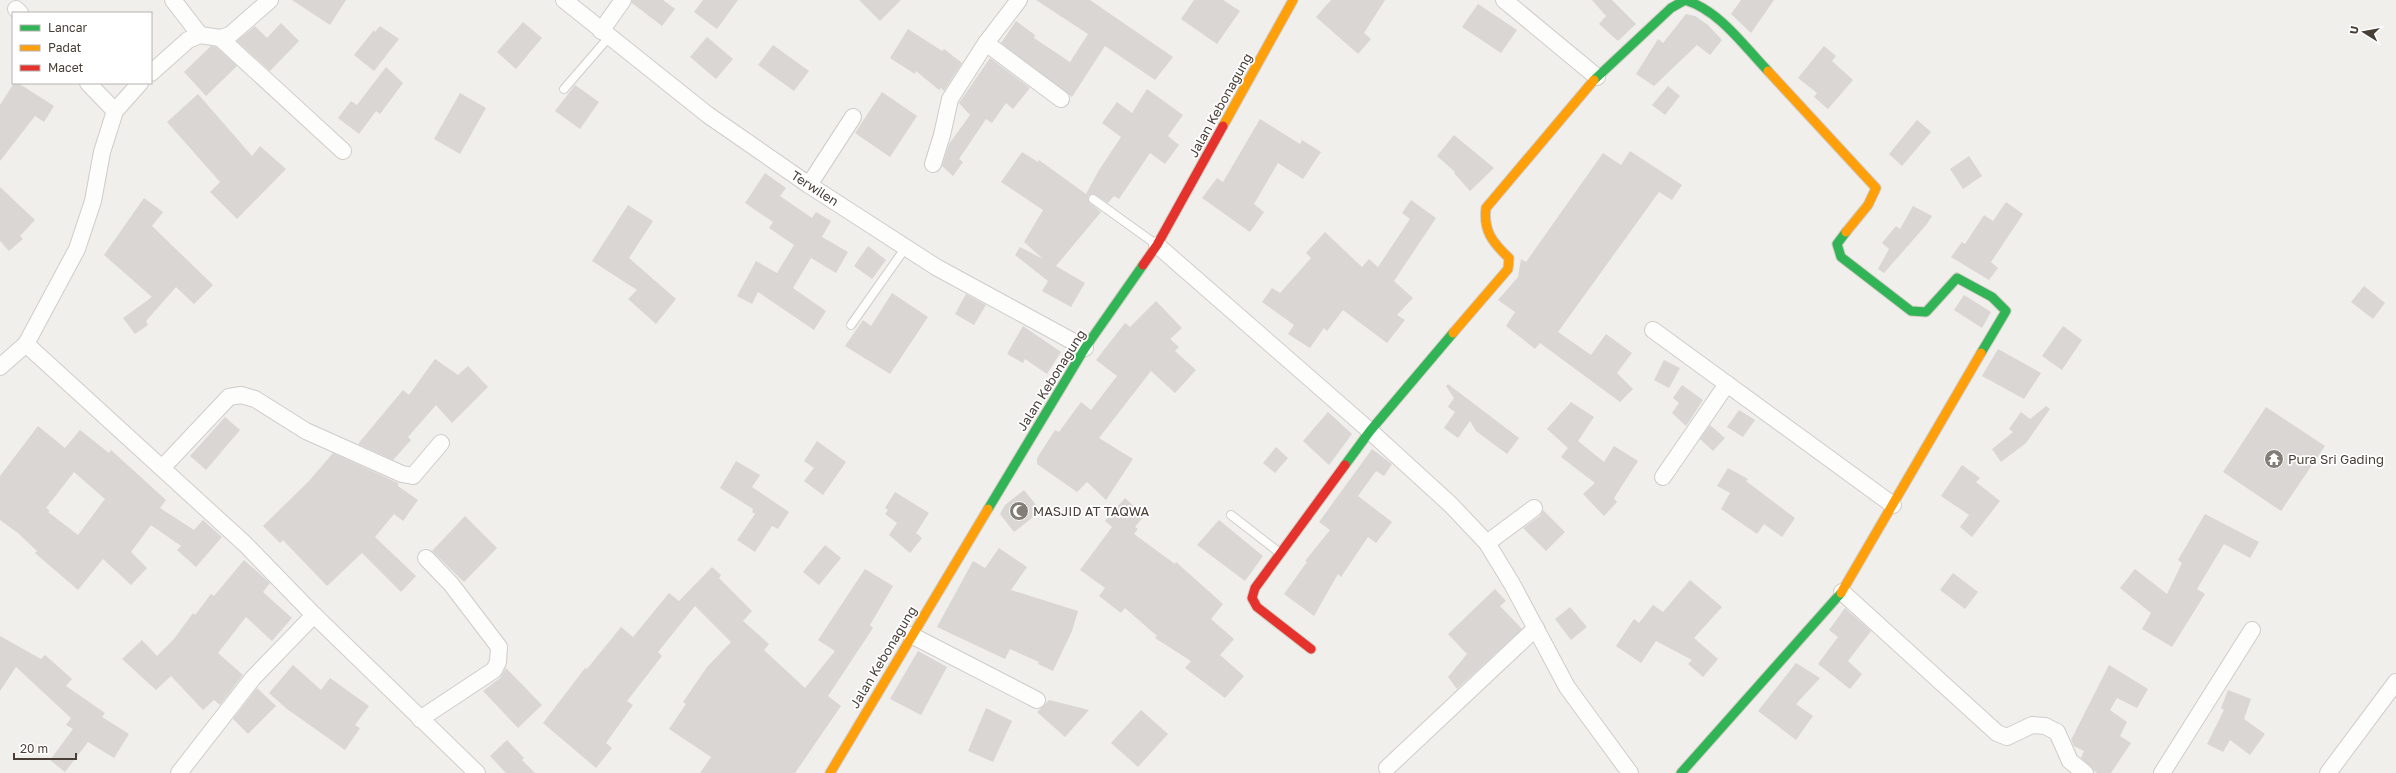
<svg xmlns="http://www.w3.org/2000/svg" width="2396" height="773" font-family="'Golos Text',sans-serif">
<style>
.building{fill:#d9d6d3;fill-rule:evenodd}
.lines{fill:none;stroke-linecap:round;stroke-linejoin:round}
.lane-casing{stroke:#cfccc9;stroke-width:10}
.street-casing{stroke:#cfccc9;stroke-width:18}
.fast-casing{stroke:#d0cbc3;stroke-width:11}
.slow-casing{stroke:#d0cbc3;stroke-width:11}
.jam-casing{stroke:#d0cbc3;stroke-width:11}
.lane{stroke:#fdfdfc;stroke-width:8}
.street{stroke:#fdfdfc;stroke-width:16}
.fast{stroke:#30b455;stroke-width:9}
.slow{stroke:#ff9f0a;stroke-width:9}
.jam{stroke:#e5322d;stroke-width:9}
.labels{text-anchor:middle;dominant-baseline:central;stroke-width:3.5;stroke-linejoin:round;paint-order:stroke}
.street-label{font-size:13px;fill:#483f37;stroke:#fff}
.poi-label{font-size:13px;fill:#483f37;stroke:#fff;text-anchor:start}
</style>
<rect width="100%" height="100%" fill="#f1efec"/>
<!-- building -->
<g class="building">
<path d="M292 0H346L330 25Z"/>
<path d="M632 0H663L675 9 662 26 632 3Z"/>
<path d="M703 0H738L717 29 694 12Z"/>
<path d="M859 0H901L880 21Z"/>
<path d="M1036 0H1090L1173 57 1155 80 1105 46 1072 97 1001 43 1016 21 1035 35 1034 38 1070 62 1088 34Z"/>
<path d="M1194 0H1223L1240 11 1217 44 1181 19Z"/>
<path d="M1331 0H1385L1364 33 1371 39 1358 54 1316 17Z"/>
<path d="M1592 0H1612L1636 24 1618 41 1599 24 1606 16Z"/>
<path d="M1741 0H1774L1751 33 1731 14Z"/>
<path d="M1478 4 1517 30 1501 53 1462 27Z"/>
<path d="M1686 14 1695 16 1708 25 1722 40 1710 55 1697 45 1654 86 1636 74 1658 39 1663 43Z"/>
<path d="M523 22 542 38 516 69 497 52Z"/>
<path d="M281 23 299 41 270 71 237 41 255 26 267 38Z"/>
<path d="M380 26 399 39 374 71 354 55 374 30 375 32Z"/>
<path d="M908 29 942 51 944 49 962 63 944 91 941 88 939 90 916 71 915 74 890 58Z"/>
<path d="M707 37 733 59 716 79 690 57Z"/>
<path d="M773 45 809 71 794 91 758 65Z"/>
<path d="M211 46 216 47 237 66 206 96 184 72Z"/>
<path d="M1824 46 1836 56 1832 61 1853 80 1828 109 1814 97 1817 93 1798 78Z"/>
<path d="M990 58 1030 88 1013 109 1006 103 992 123 986 119 959 159 963 162 953 176 942 166 949 144 970 115 959 103Z"/>
<path d="M386 67 403 83 380 114 376 111 359 134 338 118 351 101 357 105Z"/>
<path d="M14 83H18L54 106 44 122 35 116 0 161V105Z"/>
<path d="M575 85 599 102 580 129 555 111Z"/>
<path d="M1668 86 1680 96 1665 115 1652 105Z"/>
<path d="M1147 89 1183 115 1168 136 1179 145 1165 164 1150 153 1119 199 1114 196 1108 203 1094 194 1088 196 1090 203 1101 212 1056 266 1085 283 1071 307 1042 291 1048 281 1015 255 1020 247 1043 259 1024 242 1043 210 1001 182 1022 152 1038 162 1039 160 1086 194 1099 170 1121 137 1102 123 1117 102 1132 113Z"/>
<path d="M882 92 917 116 890 157 855 133Z"/>
<path d="M460 93 486 108 460 154 434 139Z"/>
<path d="M198 94 252 156 260 146 286 169 237 219 210 192 220 182 167 122Z"/>
<path d="M1260 119 1300 144 1302 140 1321 152 1303 179 1278 163 1254 204 1264 212 1250 232 1202 198 1217 178 1223 182Z"/>
<path d="M1917 120 1931 132 1902 166 1889 154Z"/>
<path d="M1454 135 1494 168 1470 191 1454 173 1455 172 1437 156Z"/>
<path d="M1630 151 1682 185 1672 200 1659 192 1558 332 1591 355 1606 334 1632 353 1617 373 1633 389 1620 402 1540 343 1535 349 1506 326 1515 312 1498 300 1518 277 1521 259 1526 262 1603 153 1621 165Z"/>
<path d="M1969 156 1982 176 1963 189 1950 169Z"/>
<path d="M765 173 786 188 780 196 812 218 816 212 831 221 822 237 848 252 836 273 811 258 793 288 826 311 814 330 758 292 752 304 737 296 756 261 777 273 794 245 769 228 773 222 745 203Z"/>
<path d="M0 187 35 220 20 236 23 239 9 251 0 241Z"/>
<path d="M144 198 163 212 152 226 213 285 194 304 176 287 146 321 148 325 135 334 123 318 152 297 104 255Z"/>
<path d="M1411 200 1436 218 1394 281 1413 298 1397 315 1405 320 1387 343 1343 310 1327 331 1324 328 1310 348 1288 334 1294 325 1262 302 1272 288 1280 293 1311 258 1306 253 1325 232 1362 267 1369 259 1378 267 1410 219 1402 213Z"/>
<path d="M2006 202 2023 214 1991 262 1998 268 1989 280 1951 257 1962 242 1965 244 1984 215 1993 221Z"/>
<path d="M628 205 653 221 629 258 676 299 656 324 628 299 637 290 592 261Z"/>
<path d="M1913 206 1932 216 1927 224 1884 273 1878 269 1889 249 1882 243 1896 226 1900 229Z"/>
<path d="M868 246 886 260 872 279 854 266Z"/>
<path d="M2364 286 2385 303 2373 319 2351 302Z"/>
<path d="M892 293 928 317 890 374 845 346 863 320 871 326Z"/>
<path d="M966 294 986 305 974 325 955 314Z"/>
<path d="M1964 295 1991 312 1982 328 1954 310Z"/>
<path d="M1156 301 1182 328 1170 339 1179 347 1175 351 1196 370 1175 393 1151 371 1099 438 1133 459 1106 500 1087 482 1077 492 1037 464V458L1055 430 1059 432 1081 402 1091 410 1117 376 1096 360 1125 323 1130 327Z"/>
<path d="M1023 326 1061 352 1047 374 1025 359 1023 363 1007 354Z"/>
<path d="M2063 326 2082 340 2062 370 2042 356Z"/>
<path d="M1998 349 2041 373 2024 399 1982 376Z"/>
<path d="M435 359 458 375 468 366 488 387 452 423 436 405 408 437 411 440 393 460 358 444 403 390 409 395Z"/>
<path d="M1664 360 1680 368 1669 388 1654 380Z"/>
<path d="M1448 384 1519 438 1507 454 1476 431 1470 421 1458 438 1444 428 1455 412 1448 407 1454 398 1446 386Z"/>
<path d="M1682 385 1703 400 1686 426 1672 413 1679 403 1673 398Z"/>
<path d="M1571 402 1594 417 1578 441 1604 462 1614 446 1638 461 1614 498 1617 502 1604 516 1583 494 1595 483 1561 457 1568 448 1547 429Z"/>
<path d="M2046 406 2050 409 2026 443 2001 462 1992 449 2013 432 2009 429 2021 412 2030 419Z"/>
<path d="M2266 407 2325 446 2281 511 2223 472Z"/>
<path d="M1739 410 1755 420 1743 437 1727 427Z"/>
<path d="M1328 412 1352 434 1329 465 1303 441Z"/>
<path d="M225 417 240 430 206 470 190 456Z"/>
<path d="M1710 425 1725 438 1713 451 1700 439Z"/>
<path d="M38 426 65 448 80 430 109 453 111 450 166 500 160 508 194 530 203 520 222 537 196 567 177 550 181 546 151 525 131 552 147 568 131 585 103 559 78 590 35 553 37 551 18 533 0 520V476ZM74 472 105 499 78 535 48 512 50 511 46 508Z"/>
<path d="M817 441 846 462 823 495 804 481 814 468 804 461Z"/>
<path d="M1276 447 1288 458 1275 473 1263 463Z"/>
<path d="M1372 449 1392 464 1384 476 1376 471 1358 496 1392 522 1376 543 1368 537 1341 577 1338 574 1314 616 1284 594 1307 562 1305 561 1330 530 1319 522Z"/>
<path d="M333 453 398 483V486L418 500 403 521 394 514 375 537 416 576 401 592 362 553 327 586 283 540 280 543 263 526 309 481Z"/>
<path d="M736 461 760 475 752 487 789 512 778 529 772 526 755 552 737 540 755 514 752 512 753 509 720 488Z"/>
<path d="M1962 465 1980 478 1976 482 2000 501 1972 537 1960 527 1969 515 1941 496Z"/>
<path d="M1728 468 1748 479 1746 481 1795 518 1782 537 1764 524 1757 534 1721 509 1730 493 1717 486Z"/>
<path d="M1024 490 1041 511 1014 532 1000 514 1005 505Z"/>
<path d="M895 492 929 513 916 533 922 538 910 553 889 535 897 523 885 514 888 510 885 508Z"/>
<path d="M1125 498 1144 516 1135 527 1138 529 1134 534 1175 564 1176 562 1223 604 1211 619 1234 639 1220 655 1244 676 1225 698 1185 668 1191 661 1155 638 1157 636 1125 608 1121 613 1099 596 1105 588 1080 570 1112 527 1105 521Z"/>
<path d="M1543 510 1565 532 1546 551 1523 528 1540 516Z"/>
<path d="M2205 514 2259 542 2250 558 2224 544 2197 589 2205 594 2172 647 2142 629 2151 613 2120 588 2135 569 2167 594 2182 563 2178 560Z"/>
<path d="M465 516 497 548 464 582 432 551Z"/>
<path d="M1219 520 1263 556 1245 581 1197 545Z"/>
<path d="M825 545 841 558 819 585 803 572Z"/>
<path d="M999 548 1027 567 1011 590 1078 611 1072 631 1053 671 1038 664 1039 662 1010 649 1005 659 937 627 973 561 985 568Z"/>
<path d="M244 560 270 583 263 592 292 618 272 641 246 617 218 653 243 675 220 705 214 700 203 710 171 676 156 690 122 659 142 640 157 656 174 639 193 613 195 615 211 594 214 596Z"/>
<path d="M712 567 721 575 719 578 752 611 743 621 769 644 764 650 805 688 835 651 818 640 865 569 893 586 870 625 873 628 828 696 841 706 795 773H700L711 757 669 729 686 704 683 702 707 667 731 642 695 606 658 652 662 656 627 701 633 705 606 743 612 748 596 768 543 723 585 668 587 669 621 627 633 637 669 593 679 601Z"/>
<path d="M1953 573 1978 592 1965 609 1940 590Z"/>
<path d="M1690 580 1722 607 1694 638 1718 659 1703 677 1688 664 1692 660 1656 641 1641 663 1616 646 1634 619 1639 623 1653 605 1663 612Z"/>
<path d="M1495 589 1506 601 1500 606 1522 629 1457 689 1448 677 1467 654 1448 634Z"/>
<path d="M1570 607 1587 627 1571 640 1555 619Z"/>
<path d="M1845 608 1871 631 1848 661 1862 674 1850 689 1818 664 1838 637 1829 630Z"/>
<path d="M0 636 41 659 45 655 72 679 66 686 105 713 102 717 129 734 114 758 88 742 65 772 50 760 73 729 66 725 71 718 16 667 0 691Z"/>
<path d="M918 651 947 667 921 715 890 699Z"/>
<path d="M1796 663 1820 678 1796 704 1813 716 1796 740 1758 711Z"/>
<path d="M293 665 321 690 330 678 369 706 355 725 360 728 345 750 287 709 269 693Z"/>
<path d="M2109 665 2148 689 2137 708 2117 698 2110 710 2127 722 2120 736 2131 743 2111 773H2097L2081 758 2084 751 2074 746 2071 740Z"/>
<path d="M506 668 542 705 518 728 483 691 500 678Z"/>
<path d="M257 688 276 706 248 734 233 719Z"/>
<path d="M2228 690 2251 699 2244 719 2265 734 2250 755 2230 740 2223 752 2207 744 2224 710 2221 708Z"/>
<path d="M1049 700 1089 710 1065 737 1037 712Z"/>
<path d="M986 708 1012 721 993 762 968 751Z"/>
<path d="M1141 710 1168 734 1138 767 1111 743Z"/>
<path d="M507 740 524 758 522 760 535 773H506L490 756Z"/>
</g>
<g class="lines">
<!-- lane casing -->
<g class="lane-casing">
<g id="lane">
<path d="M564 89 609 37"/>
<path d="M1093 199 1157 245"/>
<path d="M851 325 906 247"/>
<path d="M1231 515 1280 553"/>
</g>
</g>
<!-- street casing -->
<g class="street-casing">
<g id="street">
<path d="M173 0 200 35"/>
<path d="M564 0 708 115 809 185 936 267 1085 348"/>
<path d="M1504 0 1597 77"/>
<path d="M16 9 20 13"/>
<path d="M601 31 623 0"/>
<path d="M220 38 343 151"/>
<path d="M986 43 1061 99"/>
<path d="M151 73 188 40 200 35 220 38 230 35 270 0"/>
<path d="M88 83 115 111"/>
<path d="M933 164 942 135 950 99 986 43 1019 0"/>
<path d="M809 185 853 117"/>
<path d="M1157 245 1370 431 1451 505 1487 543 1512 584 1567 687 1630 773"/>
<path d="M1653 330 1893 505"/>
<path d="M26 344 77 249 93 201 102 152 115 111 140 83"/>
<path d="M0 367 26 344 245 544 314 615 477 773"/>
<path d="M162 468 229 397 241 395 255 399 306 431 402 474 413 476 441 443"/>
<path d="M1663 477 1727 384"/>
<path d="M1487 543 1534 508"/>
<path d="M1842 592 1997 733 2007 737 2032 725 2045 726 2057 732 2070 761 2085 773"/>
<path d="M911 635 1037 700"/>
<path d="M420 719 494 670 498 662 499 647 451 584 426 558"/>
<path d="M1387 768 1536 628"/>
<path d="M179 773 253 678 314 615"/>
<path d="M2162 773 2252 630"/>
<path d="M2328 773 2396 682"/>
</g>
</g>
<!-- fast casing -->
<g class="fast-casing">
<g id="fast">
<path d="M1594 80 1671 8 1685 0C1720 11 1743 45 1768 71"/>
<path d="M1846 232 1837 244 1841 257 1911 311 1926 312 1957 278 1992 297 2006 311 1981 353"/>
<path d="M1345 465 1370 431 1453 333"/>
<path d="M988 509 1085 348 1143 265"/>
<path d="M1681 773 1841 593"/>
</g>
</g>
<!-- slow casing -->
<g class="slow-casing">
<g id="slow">
<path d="M1768 71 1876 188 1868 205 1846 232"/>
<path d="M1223 126 1293 0"/>
<path d="M1453 333 1508 269 1509 258C1493 243 1483 231 1486 208L1594 80"/>
<path d="M1841 593 1981 353"/>
<path d="M830 773 988 509"/>
</g>
</g>
<!-- jam casing -->
<g class="jam-casing">
<g id="jam">
<path d="M1143 265 1157 245 1223 126"/>
<path d="M1311 649 1257 607 1252 598 1255 588 1345 465"/>
</g>
</g>
<!-- lane -->
<use href="#lane" class="lane"/>
<!-- street -->
<use href="#street" class="street"/>
<!-- fast -->
<use href="#fast" class="fast"/>
<!-- slow -->
<use href="#slow" class="slow"/>
<!-- jam -->
<use href="#jam" class="jam"/>
</g>
<!-- icons -->
<defs>
<g id="temple-disc" transform="scale(1)"><circle r="9.5" fill="#837d76" stroke="#fff"/><path d="M0-6L5-2H3V0L6.5 2.5H4V6H1.5V3h-3V6H-4V2.5H-6.5L-3 0V-2H-5Z" fill="#fff"/></g>
<g id="mosque-disc" transform="scale(1)"><circle r="9.5" fill="#837d76" stroke="#fff"/><path d="M3.5-4.9A6 6 0 1 0 3.5 4.9A5 5 0 1 1 3.5-4.9Z" fill="#fff"/></g>
</defs>
<g fill-rule="evenodd">
<use href="#temple-disc" x="2274" y="459"/>
<use href="#mosque-disc" x="1019" y="511"/>
</g>
<g class="labels">
<!-- street labels -->
<g class="street-label">
<text transform="translate(1220 105) rotate(-61)">Jalan Kebonagung</text>
<text transform="translate(815 188) rotate(33)">Terwilen</text>
<text transform="translate(1051 380) rotate(-58)">Jalan Kebonagung</text>
<text transform="translate(883 657) rotate(-59)">Jalan Kebonagung</text>
</g>
<!-- poi labels -->
<g class="poi-label">
<text x="2288" y="459">Pura Sri Gading</text>
<text x="1033" y="511">MASJID AT TAQWA</text>
</g>
</g>
<!-- legend -->
<rect x="12" y="12" width="140" height="72" fill="#ffffff" stroke="#b6b2af"/>
<rect x="20" y="25" width="20" height="6" fill="#30b455" stroke="#b6b2af"/>
<text x="48" y="32" font-size="12" fill="#483f37">Lancar</text>
<rect x="20" y="45" width="20" height="6" fill="#ff9f0a" stroke="#b6b2af"/>
<text x="48" y="52" font-size="12" fill="#483f37">Padat</text>
<rect x="20" y="65" width="20" height="6" fill="#e5322d" stroke="#b6b2af"/>
<text x="48" y="72" font-size="12" fill="#483f37">Macet</text>
<!-- north arrow -->
<g transform="translate(2364 32) rotate(281)" stroke="#ffffff" stroke-width="3" paint-order="stroke">
<path d="M0-3L7 15L0 10L-7 15Z" fill="#483f37"/>
<text y="-6" font-size="11" font-weight="bold" text-anchor="middle" fill="#483f37">U</text>
</g>
<!-- scale -->
<path d="M14 753v6h62v-6" fill="none" stroke="#483f37" stroke-width="2"/>
<text x="20" y="753" font-size="12" fill="#483f37" stroke="#ffffff" stroke-width="3" paint-order="stroke">20 m</text>
</svg>
